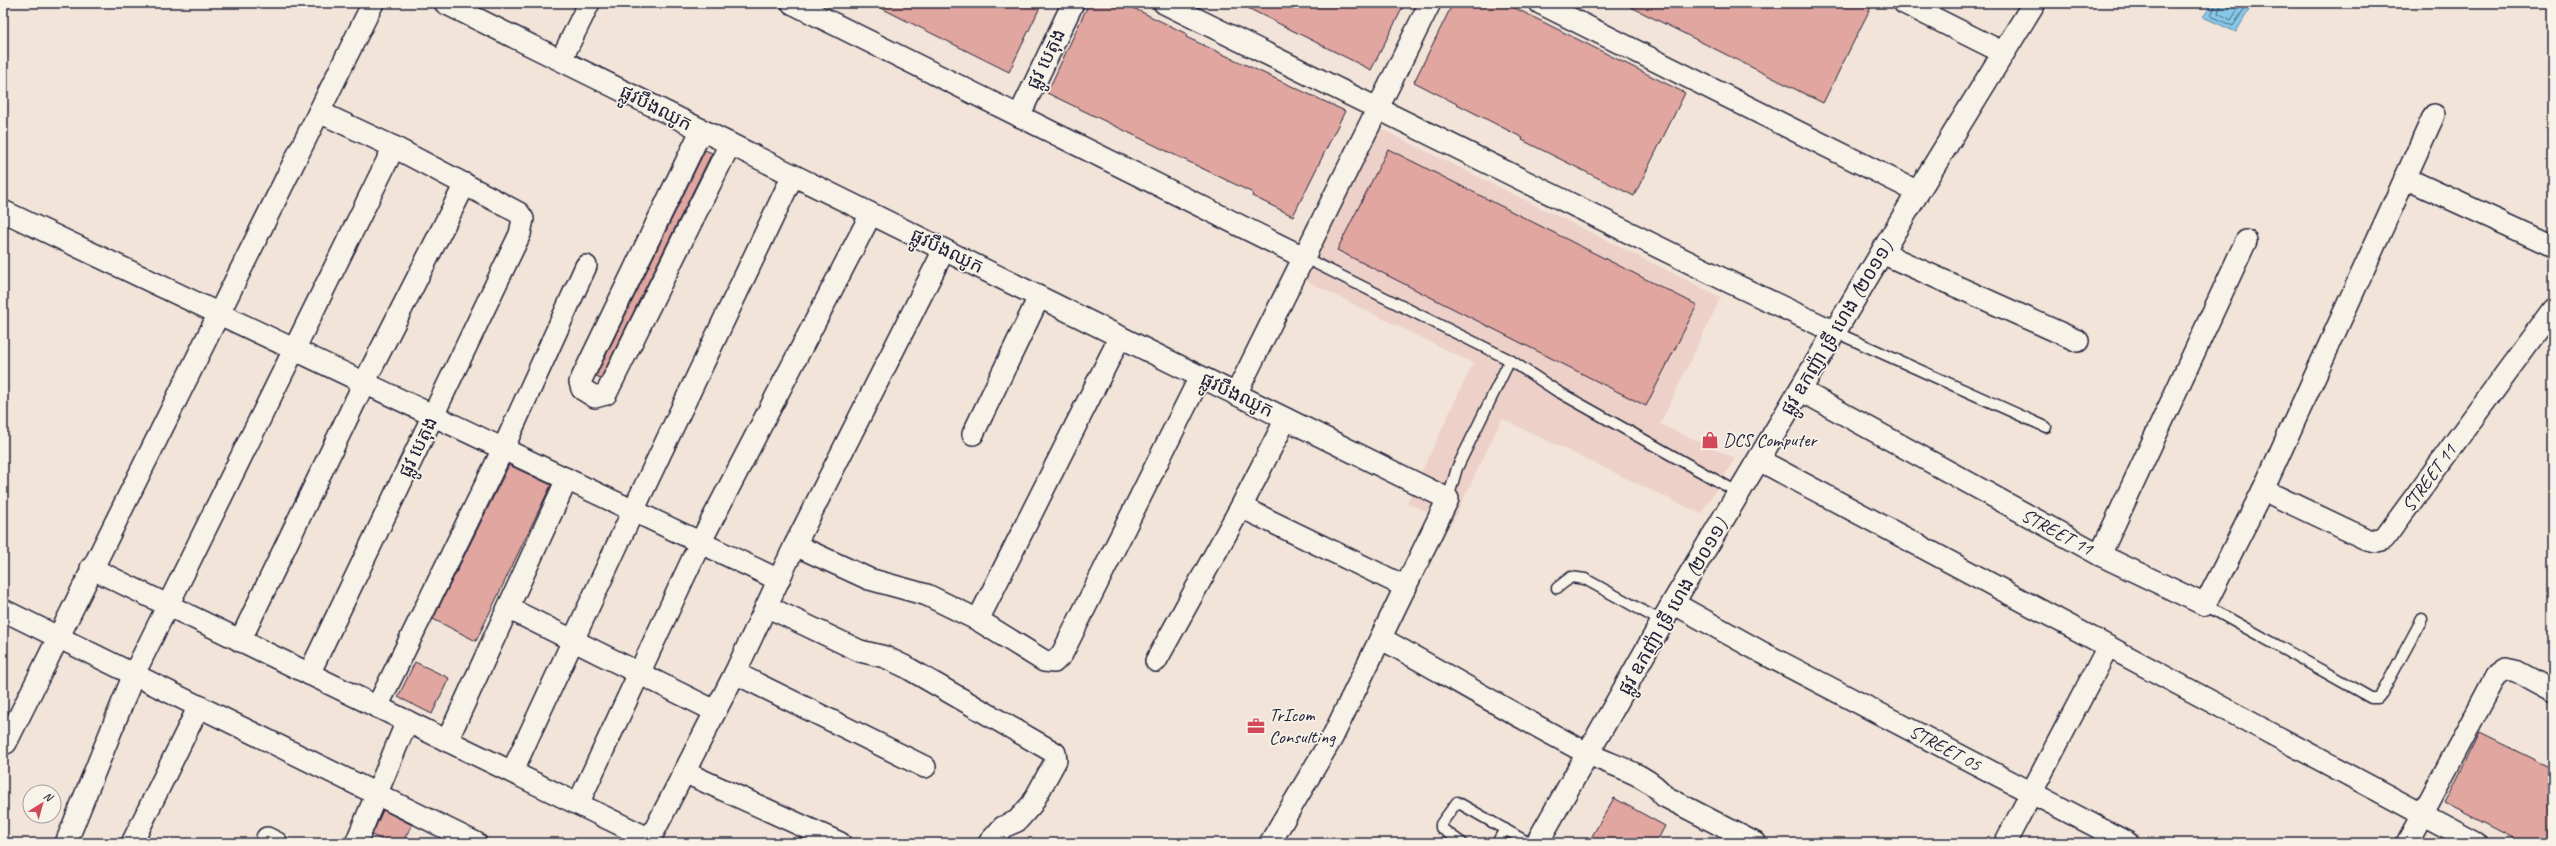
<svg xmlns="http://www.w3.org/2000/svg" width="2556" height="846" font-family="Caveat,'Noto Sans Khmer',sans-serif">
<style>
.built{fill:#edd1c8}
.water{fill:#87c8e8;stroke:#5f86a3}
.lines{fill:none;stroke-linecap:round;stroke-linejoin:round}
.shore{stroke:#4a6480;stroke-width:1}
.building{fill:#e0a69f;stroke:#22223b}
.service-casing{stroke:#22223b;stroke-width:13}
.minor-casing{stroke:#22223b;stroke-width:24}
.secondary-casing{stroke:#22223b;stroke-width:25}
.service{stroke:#f7f3e8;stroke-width:10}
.minor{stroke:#f7f3e8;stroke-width:21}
.secondary{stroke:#f7f3e8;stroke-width:22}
.labels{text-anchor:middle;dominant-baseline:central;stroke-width:3.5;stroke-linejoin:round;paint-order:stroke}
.street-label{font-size:19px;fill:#22223b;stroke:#f7f3e8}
.poi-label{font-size:19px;fill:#22223b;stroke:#f7f3e8;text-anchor:start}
</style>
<rect width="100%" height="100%" fill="#f2e4d9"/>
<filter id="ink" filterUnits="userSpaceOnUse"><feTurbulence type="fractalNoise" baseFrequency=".025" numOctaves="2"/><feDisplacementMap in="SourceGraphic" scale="8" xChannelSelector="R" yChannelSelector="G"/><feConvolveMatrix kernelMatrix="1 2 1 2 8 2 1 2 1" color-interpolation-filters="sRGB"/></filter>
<g filter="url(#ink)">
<!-- built -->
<path class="built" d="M1361 119 1721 297 1660 424 1735 458 1701 514 1502 419 1452 523 1407 503 1473 363 1286 271Z"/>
<!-- water -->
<path class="water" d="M2213 3H2253L2236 32 2203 17Z"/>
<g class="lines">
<!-- shore -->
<g class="shore">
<path d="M2216 3 2211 16 2233 26 2248 3"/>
<path d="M2221 3 2218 13 2231 20 2242 3"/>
</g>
</g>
<!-- building -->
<g class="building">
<path d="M871 3H1042L1009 72Z"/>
<path d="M1089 3H1123L1187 34 1186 37 1345 111 1293 216 1252 196 1253 193 1047 93Z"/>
<path d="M1238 3H1405L1371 70Z"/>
<path d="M1453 3H1505L1685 93 1634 196 1522 140 1523 138 1414 82Z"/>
<path d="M1623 3H1873L1823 103Z"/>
<path d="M1388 149 1697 305 1646 406 1337 250Z"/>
<path d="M705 150 712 153 601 378 596 376Z"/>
<path d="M509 465 551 485 476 641 433 619Z"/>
<path d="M415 662 449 678 432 714 398 697Z"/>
<path d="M2480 733 2553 769V843H2523L2445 803Z"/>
<path d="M1614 798 1665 826 1656 843H1588Z"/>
<path d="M383 810 412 825 402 843H388L372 835Z"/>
</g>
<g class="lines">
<!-- service casing -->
<g class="service-casing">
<g id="service">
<path d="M1303 257 1510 360 1557 391 1739 493"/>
<path d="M1835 332 2046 427"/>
<path d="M1448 499 1457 468 1510 360"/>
<path d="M1557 588 1571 577 1585 579 1663 622"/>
<path d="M2205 605 2371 698H2378L2382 693 2422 619"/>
<path d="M1462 843 1441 828V824L1457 802 1529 843"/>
<path d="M1497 843 1505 829"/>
</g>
</g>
<!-- minor casing -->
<g class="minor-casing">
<g id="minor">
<path d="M445 3 1448 499 1332 738 1270 843"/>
<path d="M792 3 1303 257"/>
<path d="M1164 3 1723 279 1835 332"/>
<path d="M1540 3 1918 192"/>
<path d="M1904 3 2002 52"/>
<path d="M561 60 589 3"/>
<path d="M1019 116 1073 3"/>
<path d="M701 131 580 382 582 389 595 397 606 394 730 144"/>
<path d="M2405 178 2553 246"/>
<path d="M3 211 779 580"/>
<path d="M1882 253 2078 341"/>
<path d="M1800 390 2100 555 2205 605 2263 490 2434 115"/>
<path d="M1236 394 1430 3"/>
<path d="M973 434 1039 297"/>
<path d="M1759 460 2476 843"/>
<path d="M2263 490 2366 539 2376 541 2384 539 2553 309"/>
<path d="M1241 507 1406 587"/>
<path d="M795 545 869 579 927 595 978 620 1044 661 1054 662 1062 654 1200 377"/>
<path d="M2100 555 2246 241"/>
<path d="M91 568 650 839"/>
<path d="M1673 603 1763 653 2128 843"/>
<path d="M768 607 860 651 885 657 906 667 1055 753 1056 760 1032 804 1017 821 1003 827 989 843"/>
<path d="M508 608 715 711"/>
<path d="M3 610 476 843"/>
<path d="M978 620 1120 337"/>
<path d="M1382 639C1451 677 1519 718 1589 754 1613 766 1648 774 1664 796L1755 843"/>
<path d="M240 641 364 383 465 184"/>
<path d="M1156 661 1241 507 1286 419"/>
<path d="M735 673 925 767"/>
<path d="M309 674 520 234 523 219 519 213 394 147 319 112"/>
<path d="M377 707 503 449 586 266"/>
<path d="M447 741 567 479"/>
<path d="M6 743 373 3"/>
<path d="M512 772 633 511 793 175"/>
<path d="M684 772 840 843"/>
<path d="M578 804 700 543 871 214"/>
<path d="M267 838 277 843"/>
<path d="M66 843 134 674 394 147"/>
<path d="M132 843 199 706"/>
<path d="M356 843 407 721"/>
<path d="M648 843 735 673 795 545 944 250"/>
<path d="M2005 843 2108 647"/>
<path d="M2407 843 2496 676 2506 669 2516 671 2553 691"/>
</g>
</g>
<!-- secondary casing -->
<g class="secondary-casing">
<path id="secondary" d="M1537 843 1673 603 1918 192 2034 3"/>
</g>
<!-- service -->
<use href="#service" class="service"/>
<!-- minor -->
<use href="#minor" class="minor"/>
<!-- secondary -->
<use href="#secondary" class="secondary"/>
</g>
</g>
<!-- icons -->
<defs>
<g id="shop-bare" transform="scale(1.38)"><path d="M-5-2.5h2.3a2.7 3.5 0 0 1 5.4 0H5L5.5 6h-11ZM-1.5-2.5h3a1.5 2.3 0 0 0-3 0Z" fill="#d1495b" stroke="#f7f3e8" stroke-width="2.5" paint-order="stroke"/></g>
<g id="office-bare" transform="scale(1.38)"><path d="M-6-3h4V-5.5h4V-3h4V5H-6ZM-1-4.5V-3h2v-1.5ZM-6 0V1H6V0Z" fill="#d1495b" stroke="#f7f3e8" stroke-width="2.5" paint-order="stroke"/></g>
</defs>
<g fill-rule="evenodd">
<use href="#shop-bare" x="1710" y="440"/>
<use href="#office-bare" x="1256" y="726"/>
</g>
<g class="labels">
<!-- street labels -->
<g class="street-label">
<text transform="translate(1046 59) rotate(-64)">ផ្លូវ បេតុង</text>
<text transform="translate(656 108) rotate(27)">ផ្លូវបឹងឈូក</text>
<text transform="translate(947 251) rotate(26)">ផ្លូវបឹងឈូក</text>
<text transform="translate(1837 328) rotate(-59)">ផ្លូវ ឧកញ៉ា ទ្រី ហេង (២០១១)</text>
<text transform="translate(1237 395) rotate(26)">ផ្លូវបឹងឈូក</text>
<text transform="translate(418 447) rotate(-64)">ផ្លូវ បេតុង</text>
<text transform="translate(2429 478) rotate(-54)">STREET 11</text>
<text transform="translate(2057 532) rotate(28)">STREET 11</text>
<text transform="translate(1673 607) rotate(-60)">ផ្លូវ ឧកញ៉ា ទ្រី ហេង (២០១១)</text>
<text transform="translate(1945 748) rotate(28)">STREET 05</text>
</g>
<!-- poi labels -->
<g class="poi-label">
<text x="1723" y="440">DCS Computer</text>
<text x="1269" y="715">TrIcom<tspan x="1269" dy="22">Consulting</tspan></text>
</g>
</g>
<!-- margin -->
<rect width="2556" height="846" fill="none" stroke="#f7f3e8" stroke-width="16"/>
<rect x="8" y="8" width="2540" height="830" fill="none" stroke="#22223b" stroke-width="1.5" filter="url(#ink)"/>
<!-- north arrow -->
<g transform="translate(42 804) rotate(37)"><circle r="19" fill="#f7f3e8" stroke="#a29fa3"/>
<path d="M0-3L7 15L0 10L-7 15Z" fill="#d1495b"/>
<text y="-6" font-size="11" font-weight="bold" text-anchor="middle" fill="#22223b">N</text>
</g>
</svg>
